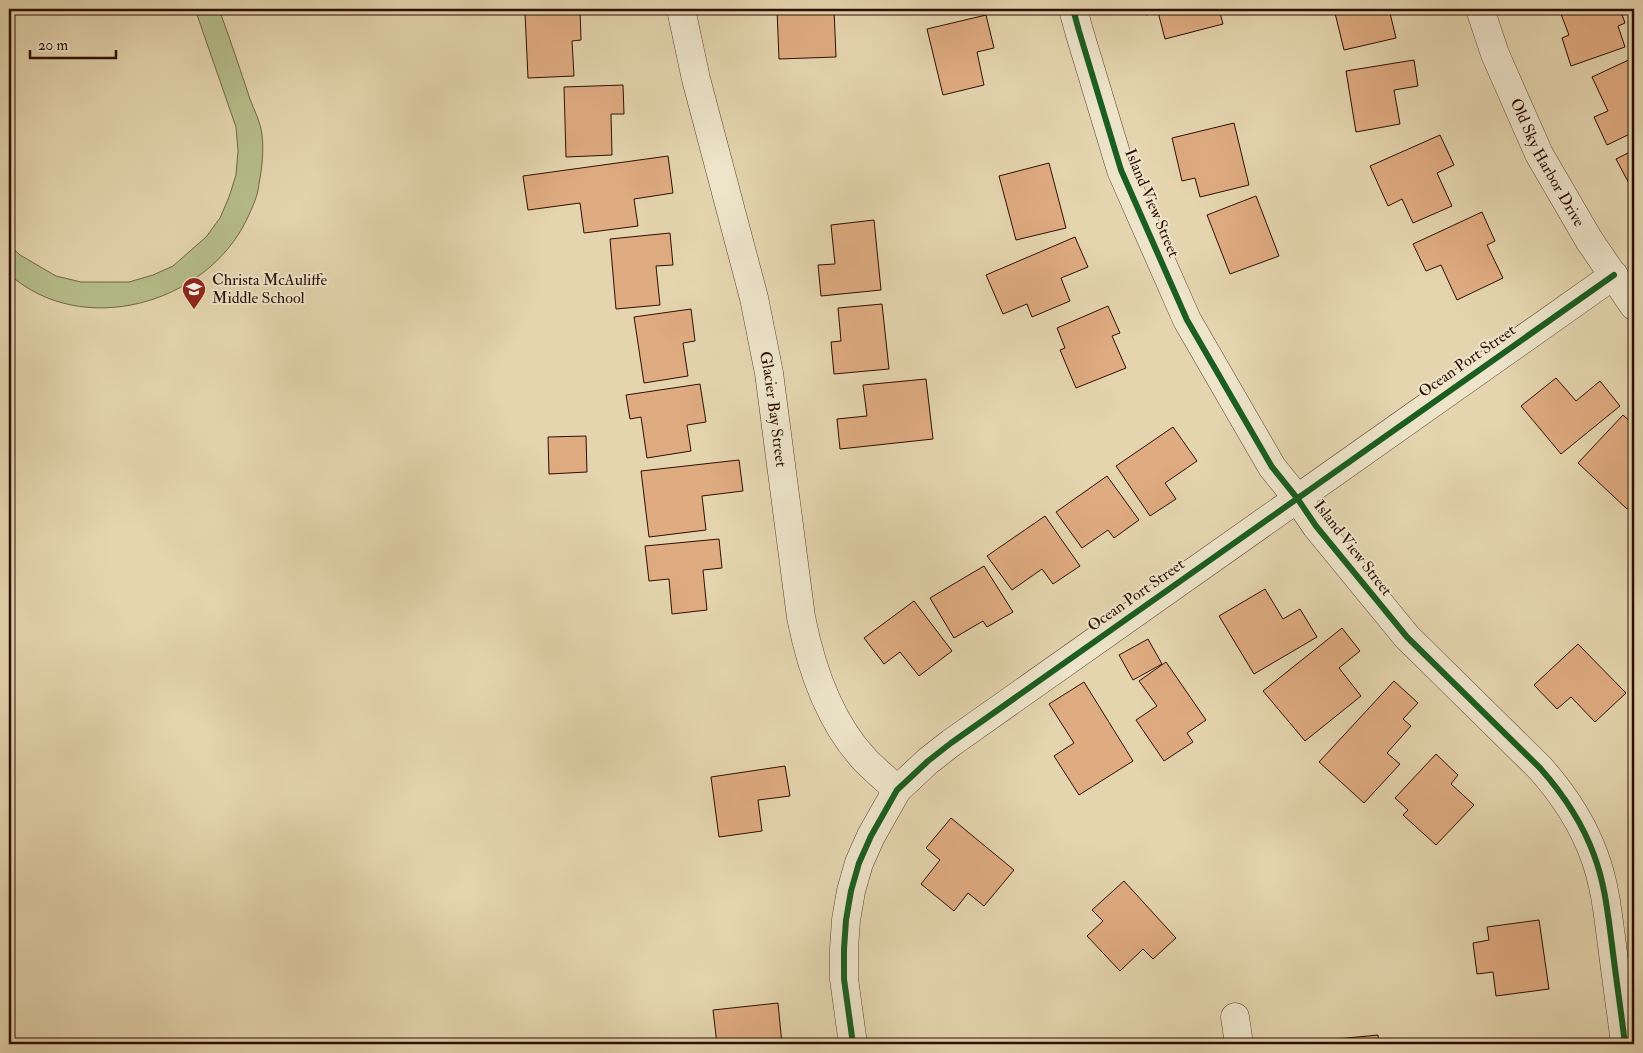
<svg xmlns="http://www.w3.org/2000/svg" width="1643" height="1053" font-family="'IM FELL Double Pica',serif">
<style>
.green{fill:#b5bd8a;stroke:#726646}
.building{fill:#dfab81;stroke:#2e0e03}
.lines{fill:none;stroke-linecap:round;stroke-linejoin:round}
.street-casing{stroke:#5c402e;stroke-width:29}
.street{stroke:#ede4ca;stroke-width:28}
.cycleway-casing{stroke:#ede4ca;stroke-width:9}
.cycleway{stroke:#1b5e20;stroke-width:6}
.labels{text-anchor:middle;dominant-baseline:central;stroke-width:4;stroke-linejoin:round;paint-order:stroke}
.street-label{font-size:16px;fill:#2e0e03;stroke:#ede4ca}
.poi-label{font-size:16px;fill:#2e0e03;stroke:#ede4ca;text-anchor:start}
</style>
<rect width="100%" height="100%" fill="#e4d5ae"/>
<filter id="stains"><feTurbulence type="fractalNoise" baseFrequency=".004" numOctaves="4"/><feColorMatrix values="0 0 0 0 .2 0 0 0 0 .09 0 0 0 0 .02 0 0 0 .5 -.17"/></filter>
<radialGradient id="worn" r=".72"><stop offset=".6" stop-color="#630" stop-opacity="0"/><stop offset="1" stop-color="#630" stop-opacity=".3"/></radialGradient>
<!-- green -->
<path class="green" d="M195 9H219C230 39 240 69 250 99 254 110 261 123 262 135 264 150 262 168 259 184 258 196 252 208 247 219 206 305 81 339 9 274V245L20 255 56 276 81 282H129L153 275 173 266 206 237 220 218 229 197 236 175 238 151 236 127Z"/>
<!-- building -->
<g class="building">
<path d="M777 9H834L836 57 779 59Z"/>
<path d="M890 9H954V10L890 12Z"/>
<path d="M1145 9H1219L1223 24 1165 39 1158 12 1146 15Z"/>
<path d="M1334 9H1389L1396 38 1344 50Z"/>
<path d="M1559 9H1620L1625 23 1618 26 1625 47 1571 66 1562 38 1569 35Z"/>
<path d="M580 10 581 40 572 41 574 76 528 78 525 13Z"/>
<path d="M986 15 994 48 977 52 984 85 943 95 927 29Z"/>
<path d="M1633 58 1634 132 1607 145 1594 117 1608 111 1592 77Z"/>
<path d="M1414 60 1418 86 1394 90 1400 124 1356 132 1346 71Z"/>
<path d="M623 85 624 114H611L612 155 566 157 564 87Z"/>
<path d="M1234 123 1249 185 1200 197 1195 178 1182 181 1172 138Z"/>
<path d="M1440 135 1454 165 1437 173 1452 206 1413 223 1402 199 1388 206 1370 166Z"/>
<path d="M1634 150V188L1632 189 1616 159Z"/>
<path d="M668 156 673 193 634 199 638 226 584 233 580 203 528 210 523 176Z"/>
<path d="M1049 163 1066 228 1016 240 999 176Z"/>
<path d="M1256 196 1279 256 1230 274 1207 215Z"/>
<path d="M1482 212 1495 241 1487 245 1503 278 1457 300 1441 265 1426 271 1413 244Z"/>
<path d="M874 220 881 290 821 296 818 265 835 264 831 225Z"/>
<path d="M670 233 673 265 656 266 660 305 616 309 610 239Z"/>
<path d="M1075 237 1088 267 1061 278 1070 301 1032 317 1027 304 1003 314 986 275Z"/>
<path d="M882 304 889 369 834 374 831 342 841 341 838 308Z"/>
<path d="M1108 306 1120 333 1112 336 1126 368 1076 388 1060 350 1065 348 1057 328Z"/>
<path d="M691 309 695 341 683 343 688 376 644 383 634 317Z"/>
<path d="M1556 378 1576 401 1600 381 1620 406 1561 454 1521 406Z"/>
<path d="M926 379 933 439 840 449 837 419 867 416 863 385Z"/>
<path d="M700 384 706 422 687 425 691 451 647 458 641 417 630 419 626 395Z"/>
<path d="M1623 415 1634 425V501L1627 509 1578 463Z"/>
<path d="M1173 427 1197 461 1165 483 1176 499 1150 516 1116 466Z"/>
<path d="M586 436 587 472 549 474 548 437Z"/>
<path d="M739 460 743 491 702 496 706 530 649 537 641 471Z"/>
<path d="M1107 476 1139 520 1114 538 1108 530 1082 548 1056 512Z"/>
<path d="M1045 516 1080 566 1053 584 1042 569 1012 590 987 556Z"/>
<path d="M719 539 722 568 703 570 707 610 672 614 669 579 649 581 645 546Z"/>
<path d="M984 566 1013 612 987 627 983 621 954 638 930 598Z"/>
<path d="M1265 589 1283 619 1300 609 1317 637 1254 674 1219 616Z"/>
<path d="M914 601 952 651 919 676 900 652 884 664 864 638Z"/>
<path d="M1342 628 1360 651 1339 668 1361 696 1305 741 1263 691Z"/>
<path d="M1148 639 1162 664 1133 680 1119 655Z"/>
<path d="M1578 644 1626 693 1595 722 1571 697 1557 709 1534 685Z"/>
<path d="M1166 662 1206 720 1187 733 1193 742 1164 761 1136 720 1157 706 1139 681Z"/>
<path d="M1394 681 1418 703 1403 719 1411 726 1387 753 1400 764 1364 803 1319 762Z"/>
<path d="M1084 682 1133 761 1079 795 1054 756 1074 743 1049 704Z"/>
<path d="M1436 754 1458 775 1451 784 1474 805 1436 845 1403 815 1408 810 1395 798Z"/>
<path d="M785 766 790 796 758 800 762 831 719 837 711 777Z"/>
<path d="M951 818 1014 870 984 906 968 893 954 911 921 884 940 860 926 848Z"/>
<path d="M1124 881 1176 938 1153 959 1143 949 1120 971 1087 936 1103 921 1092 910Z"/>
<path d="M1539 920 1549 989 1496 996 1493 972 1477 974 1473 943 1489 940 1487 927Z"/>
<path d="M778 1003 782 1044H717L713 1010Z"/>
<path d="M1378 1035 1379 1044H1316V1041Z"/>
</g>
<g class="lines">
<!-- street casing -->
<g class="street-casing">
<g id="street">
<path id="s1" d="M681 9 696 79 754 298 769 373 801 617C811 668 829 722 866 761 876 771 887 780 897 790"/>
<path d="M1073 9 1079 31 1121 170 1187 320 1272 467 1297 498 1316 526 1407 637 1540 768C1563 794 1582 822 1594 855 1605 884 1608 915 1612 945 1616 978 1621 1011 1625 1044"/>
<path id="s2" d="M1480 9 1495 54 1539 154 1589 240 1634 306"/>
<path d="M1235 1017 1239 1044"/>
<path d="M853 1044 844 979V949L846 920 851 891 859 863 871 836 897 790 928 761 951 743 1614 275"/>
</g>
</g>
<!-- street -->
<use href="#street" class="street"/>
<!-- cycleway casing -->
<g class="cycleway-casing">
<g id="cycleway">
<path d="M1073 9 1079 31 1121 170 1187 320 1272 467 1297 498 1316 526 1407 637 1540 768C1563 794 1582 822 1594 855 1605 884 1608 915 1612 945 1616 978 1621 1011 1625 1044"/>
<path d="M853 1044 844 979V949L846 920 851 891 859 863 871 836 897 790 928 761 951 743 1614 275"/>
</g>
</g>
<!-- cycleway -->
<use href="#cycleway" class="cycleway"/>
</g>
<!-- icons -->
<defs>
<g id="school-pin" transform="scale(1.25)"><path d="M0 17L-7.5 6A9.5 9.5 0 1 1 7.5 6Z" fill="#8f2418" stroke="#ede4ca"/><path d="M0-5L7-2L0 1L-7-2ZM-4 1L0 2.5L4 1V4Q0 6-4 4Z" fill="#fff"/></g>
</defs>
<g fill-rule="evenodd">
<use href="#school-pin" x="194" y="289"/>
</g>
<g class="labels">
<!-- street labels -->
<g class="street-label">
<text stroke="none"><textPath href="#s2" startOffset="168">Old Sky Harbor Drive</textPath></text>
<text transform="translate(1152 203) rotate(67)">Island View Street</text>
<text transform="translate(1467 361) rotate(-35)">Ocean Port Street</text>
<text stroke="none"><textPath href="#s1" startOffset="411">Glacier Bay Street</textPath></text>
<text transform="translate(1353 548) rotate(52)">Island View Street</text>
<text transform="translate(1136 595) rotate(-35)">Ocean Port Street</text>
</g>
<!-- poi labels -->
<g class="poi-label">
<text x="212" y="280">Christa McAuliffe<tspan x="212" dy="18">Middle School</tspan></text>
</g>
</g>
<!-- margin -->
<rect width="1643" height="1053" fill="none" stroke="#e4d5ae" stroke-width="30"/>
<rect x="10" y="10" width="1623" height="1033" fill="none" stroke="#2e0e03" stroke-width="2.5"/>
<rect x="15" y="15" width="1613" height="1023" fill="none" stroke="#2e0e03"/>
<!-- scale -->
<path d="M30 50v8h86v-8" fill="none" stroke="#2e0e03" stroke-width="2.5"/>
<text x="38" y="50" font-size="15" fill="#2e0e03" stroke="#ede4ca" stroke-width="4" paint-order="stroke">20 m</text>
<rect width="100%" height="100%" filter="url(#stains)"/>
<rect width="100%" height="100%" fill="url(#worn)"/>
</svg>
